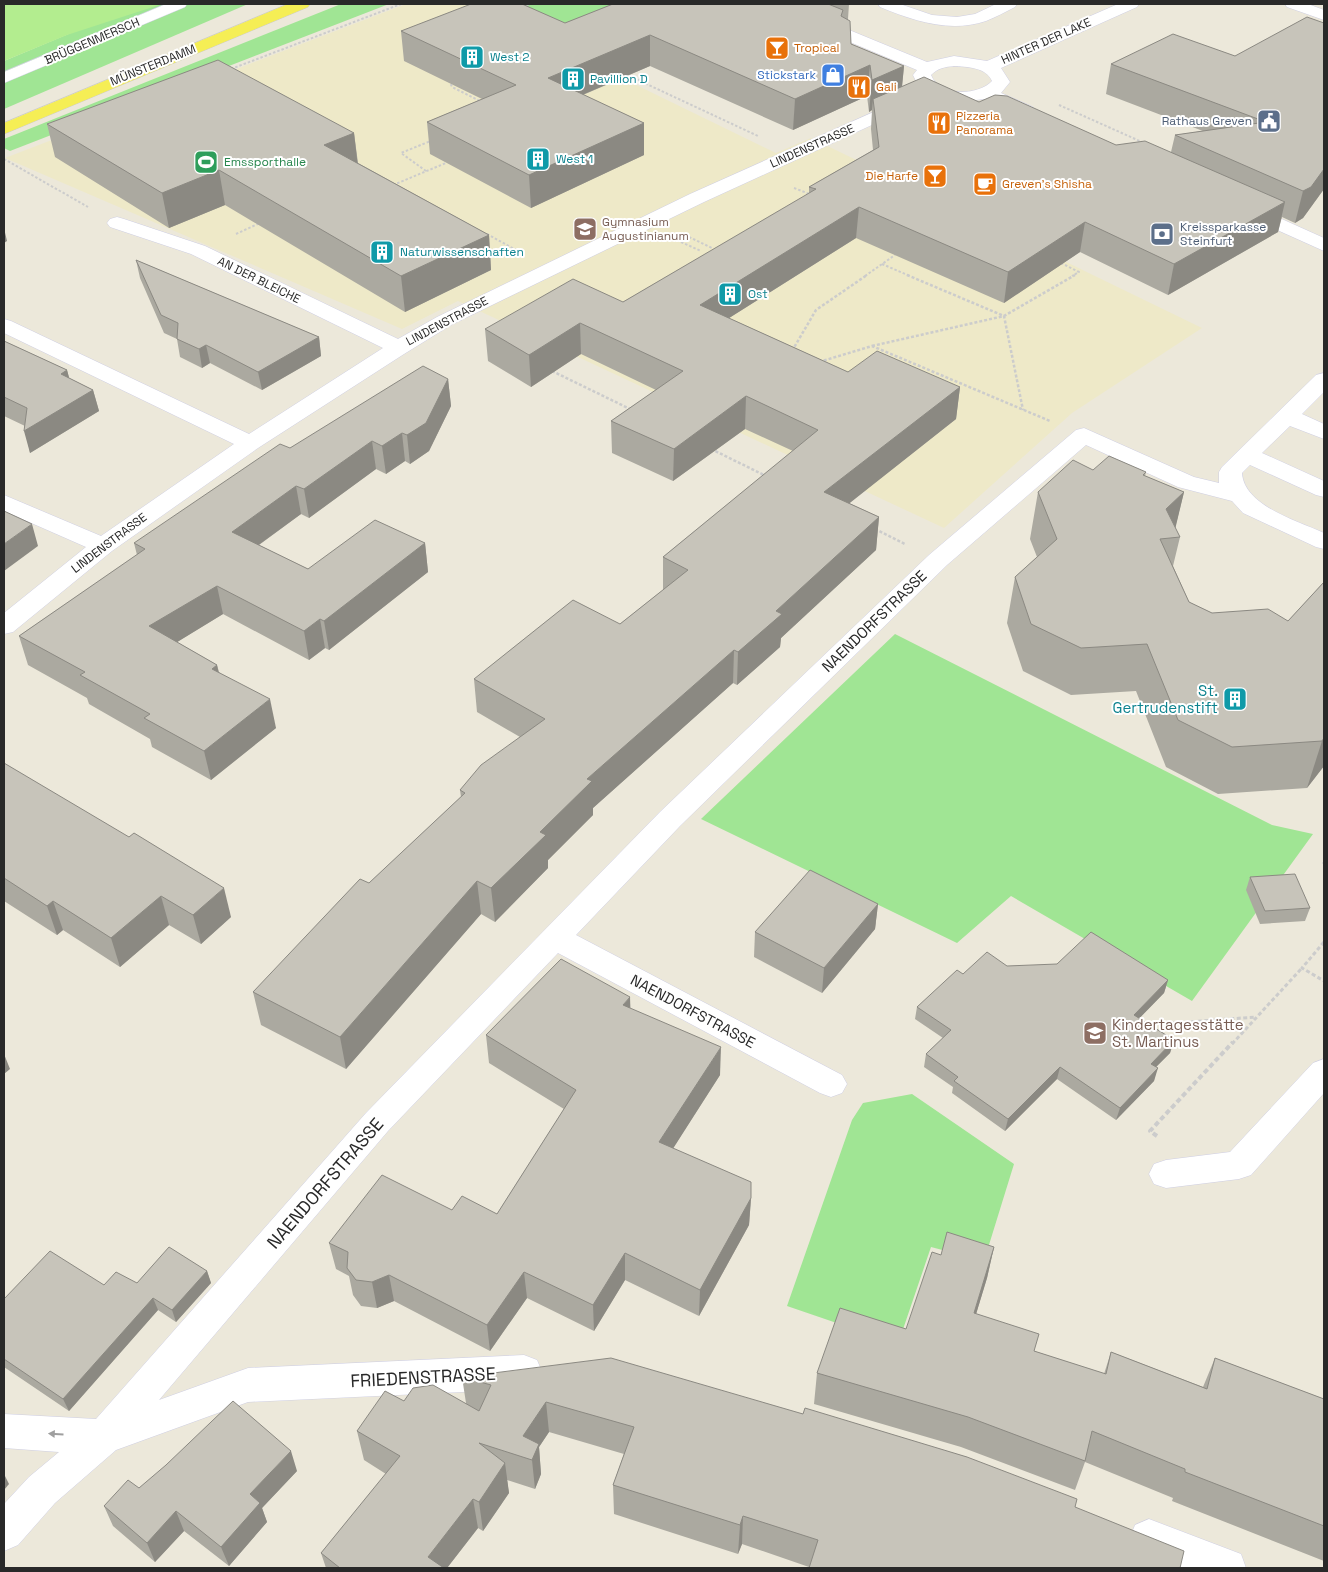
<svg xmlns="http://www.w3.org/2000/svg" width="1328" height="1572" font-family="'Space Grotesk',sans-serif">
<style>
.education{fill:#eee9c8}
.green{fill:#a0e594}
.pitch{fill:#b3ed8f}
.lines{fill:none;stroke-linecap:round;stroke-linejoin:round}
.minor-casing{stroke:#cfcfe3;stroke-width:1}
.major-casing{stroke:#ccc;stroke-width:1}
.path-far3{stroke:#ccc;stroke-width:2;stroke-dasharray:2.5 2;stroke-linecap:butt}
.path-far2{stroke:#ccc;stroke-width:2.5;stroke-dasharray:3 2;stroke-linecap:butt}
.path-far1{stroke:#ccc;stroke-width:3;stroke-dasharray:4 2.5;stroke-linecap:butt}
.path{stroke:#ccc;stroke-width:4;stroke-dasharray:5 3;stroke-linecap:butt}
.minor{fill:#fff;fill-rule:evenodd}
.major{fill:#f5ee55;fill-rule:evenodd}
.wall{fill:#aba9a0}
.shaded-wall{fill:#8b8982}
.building{fill:#c7c4ba;stroke:#8b8982}
.oneway{fill:#9f9f9f}
.labels{text-anchor:middle;dominant-baseline:central;stroke-width:4;stroke-linejoin:round;paint-order:stroke}
.far-street-label{font-size:12px;fill:#292929;stroke:#fff}
.far-food-label{font-size:12px;fill:#c56008;stroke:#fff;text-anchor:start}
.far-culture-label{font-size:12px;fill:#0d838f;stroke:#fff;text-anchor:start}
.far-shop-label{font-size:12px;fill:#366cbe;stroke:#fff;text-anchor:end}
.far-service-label{font-size:12px;fill:#4e5e75;stroke:#fff;text-anchor:end}
.far-leisure-label{font-size:12px;fill:#27864d;stroke:#fff;text-anchor:start}
.far-education-label{font-size:12px;fill:#785e54;stroke:#fff;text-anchor:start}
.street-label{font-size:15px;fill:#292929;stroke:#fff}
.culture-label{font-size:15px;fill:#0d838f;stroke:#fff;text-anchor:end}
.education-label{font-size:15px;fill:#785e54;stroke:#fff;text-anchor:start}
.near-street-label{font-size:18px;fill:#292929;stroke:#fff}
</style>
<rect width="100%" height="100%" fill="#ece8da"/>
<!-- education -->
<path class="education" d="M406 4H470L776 153 811 138 1202 328 1072 413 944 528 458 301 402 329 5 158Z"/>
<!-- green -->
<g class="green">
<path d="M140 4H248L4 109V61Z"/>
<path d="M341 4H389L10 151 4 148V139Z"/>
<path d="M482 4H663L558 42Z"/>
<path d="M895 634 1272 825 1313 834 1192 1001 1011 896 957 943 701 819Z"/>
<path d="M912 1094 1014 1164 984 1261 931 1247 898 1344 787 1306 852 1120 863 1103Z"/>
</g>
<!-- pitch -->
<path class="pitch" d="M4 4H162L67 35 4 61Z"/>
<g class="lines">
<!-- minor casing -->
<g class="minor-casing">
<g id="minor">
<path d="M166 4H187L185 7 4 83V72Z"/>
<path d="M764 4H786L927 62 954 56 987 61 1118 4H1139L1137 7 1001 68 1010 82 1001 93 1033 107 1036 111 1033 115 1027 116 985 99 957 102 938 98 927 94 919 87 913 75 917 70 766 7ZM954 66C967 67 986 67 992 81 978 96 939 97 931 75 938 68 945 67 954 66Z"/>
<path d="M878 4H900L932 15 957 17 975 14 996 4H1017L1015 7C1005 12 996 17 986 21 950 33 914 21 880 7Z"/>
<path d="M1285 4H1308L1324 10V20L1287 7Z"/>
<path d="M905 98 911 99 914 103 911 107 704 202 451 325 404 354 258 448 112 551 13 632 4 634V613L86 547 4 511V495L101 536 234 444 4 333V319L11 321 249 434 383 348 191 254 110 227 107 223 110 219 117 217 124 219 205 246 398 339 437 317 690 194Z"/>
<path d="M1246 203 1324 238V251L1239 213 1236 209 1239 205Z"/>
<path d="M1324 373V392L1302 414 1324 424V439L1290 426 1262 453 1324 481V497L1316 495 1250 465 1242 473C1244 506 1298 521 1324 533V549L1316 547 1243 513 1232 501 1178 487 1086 445 947 565 680 826 576 935 842 1075 847 1084 842 1093 831 1097 820 1093 558 953 388 1131 159 1400 248 1368 524 1355 537 1360 542 1372 537 1384 524 1389 248 1402 116 1450 55 1503 18 1545 4 1551V1504L29 1477 59 1452 4 1448V1414L96 1419 366 1113 660 812 929 555 1076 430 1084 428 1194 477 1219 483V472L1222 467 1316 375Z"/>
<path d="M1324 1059V1093L1251 1175 1239 1179 1166 1188 1154 1184 1149 1174 1154 1164 1166 1160 1230 1152 1313 1063Z"/>
<path d="M1149 1519 1241 1554 1246 1568H1178L1135 1551 1130 1538 1135 1525Z"/>
</g>
</g>
<!-- major casing -->
<g class="major-casing">
<path id="major" d="M288 4H310L308 7 4 134V123Z"/>
</g>
<!-- path-far3 -->
<g class="path-far3">
<path d="M522 7 530 4"/>
<path d="M231 69 401 4"/>
<path d="M625 74 758 136"/>
<path d="M449 80 452 87 482 102"/>
<path d="M1059 105 1142 142"/>
<path d="M4 159 88 207"/>
<path d="M426 171 401 153 433 140"/>
<path d="M393 185 446 163"/>
<path d="M794 188 812 195"/>
<path d="M236 234 260 223"/>
<path d="M487 234 516 250"/>
<path d="M689 237 712 248"/>
<path d="M681 242 701 251"/>
<path d="M1061 263 1079 272 1072 276"/>
<path d="M882 264 910 276"/>
<path d="M865 276 895 255"/>
</g>
<!-- path-far2 -->
<g class="path-far2">
<path d="M907 275 1004 316 1075 275"/>
<path d="M872 346 1004 316 1023 410"/>
<path d="M792 351 816 310 867 275"/>
<path d="M819 362 872 346 1050 421"/>
<path d="M552 371 632 410"/>
<path d="M711 449 766 476"/>
<path d="M875 529 905 544"/>
</g>
<!-- path-far1 -->
<g class="path-far1">
<path d="M1324 862V864"/>
<path d="M1324 942 1302 968 1324 981"/>
<path d="M1146 1025 1256 1017"/>
<path d="M1232 1044 1302 968"/>
</g>
<!-- path -->
<path class="path" d="M1157 1136 1150 1131 1233 1042"/>
<!-- minor -->
<use href="#minor" class="minor"/>
<!-- major -->
<use href="#major" class="major"/>
</g>
<!-- wall -->
<g class="wall">
<path d="M613 4H849L848 19 851 44 904 66 902 86 979 102 1116 145 1171 152 1175 135 1203 131 1106 94 1111 64 1235 56 1324 23V189L1303 218 1295 223 1282 217 1278 232 1168 295 1080 252 1004 303 856 238 729 318 848 372 960 387 956 419 849 503 879 517 876 550 781 638 780 647 737 685 733 683 593 808V815L548 860V868L495 922 481 914 346 1069 261 1025 253 992 461 797 460 790 520 737 477 712 474 679 620 624 663 590V557L793 451 745 429 673 481 612 453 611 421 656 390 581 354 531 387 488 361 485 329 623 302 809 194V187L873 150 871 129 872 110 869 112 867 96 793 130 650 66 583 95 644 123V155L531 208 430 154 427 122 482 99 404 61 401 31 565 23Z"/>
<path d="M47 124 354 133 358 163 489 235 491 270 405 312 225 205 169 228 55 157Z"/>
<path d="M136 260 319 337 321 356 262 390 210 363 202 368 180 357 177 339 164 333 140 278Z"/>
<path d="M4 341 67 370 69 378 93 390 99 411 30 453 25 426 4 416Z"/>
<path d="M448 379 451 406 429 451 410 464 405 461 386 474 376 469 309 518 301 514 259 545 308 569 425 543 428 572 329 650 325 648 309 660 223 614 177 642 217 665 219 672 276 728 211 780 152 747 150 739 89 704 87 698 28 665 19 636 137 555 134 543 290 448Z"/>
<path d="M1093 470 1146 472 1145 476 1184 492 1175 528 1180 537 1173 566 1189 602 1212 613 1288 621 1324 582V766L1307 788 1218 794 1166 767 1136 691 1071 695 1023 671 1007 623 1015 577 1037 557 1030 539 1038 492Z"/>
<path d="M4 763 231 917 201 944 169 925 120 967 63 930 57 935 4 901Z"/>
<path d="M1250 877 1310 908 1305 921 1260 924 1246 890Z"/>
<path d="M878 904 875 929 822 993 754 957 755 932Z"/>
<path d="M963 974 1168 980 1164 993 1139 1018 1174 1040 1170 1053 1156 1067 1154 1081 1116 1120 1057 1079 1005 1131 952 1093 953 1087 924 1067 926 1054 943 1038 915 1019 917 1007Z"/>
<path d="M630 1009 720 1075 673 1148 751 1198 749 1225 699 1316 625 1280 594 1331 527 1298 490 1351 394 1301 377 1308 361 1306 353 1295 349 1276 336 1269 329 1243 452 1210 497 1214 564 1109 489 1063 486 1035Z"/>
<path d="M994 1247 987 1278 976 1314 1034 1351 1104 1374 1111 1352 1203 1387 1215 1358 1324 1399V1561L1172 1501 1173 1498 1085 1462 1075 1490 961 1447 814 1404 817 1373 906 1329Z"/>
<path d="M207 1271 211 1283 176 1322 158 1310 69 1411 4 1367V1299L137 1283Z"/>
<path d="M462 1377 803 1414 967 1457 809 1567 742 1544 738 1554 614 1514 613 1485 624 1454 549 1432 539 1447 541 1474 535 1489 507 1480 509 1493 483 1531 478 1528 447 1568H326L321 1553 386 1474 364 1460 357 1431 404 1401 466 1403Z"/>
<path d="M297 1471 262 1508 267 1522 229 1566 184 1531 155 1562 113 1526 104 1506 139 1488Z"/>
</g>
<!-- shaded-wall -->
<g class="shaded-wall">
<path d="M650 35V66L549 109 548 78Z"/>
<path d="M870 65 867 96 793 130 795 99Z"/>
<path d="M904 66 901 97 873 99 872 110 869 112 872 80Z"/>
<path d="M644 123V155L531 208 529 175Z"/>
<path d="M354 133 358 167 324 145Z"/>
<path d="M1324 169V189L1303 218 1295 223 1303 191Z"/>
<path d="M219 170 225 205 169 228 162 193Z"/>
<path d="M1285 202 1278 232 1168 295 1174 264Z"/>
<path d="M859 207 856 238 699 337 700 305Z"/>
<path d="M1085 222 1080 252 1004 303 1008 272Z"/>
<path d="M4 228 7 241 4 243Z"/>
<path d="M489 235 491 270 405 312 401 276Z"/>
<path d="M580 323 581 354 531 387 529 355Z"/>
<path d="M319 337 321 356 262 390 258 372Z"/>
<path d="M206 345 210 363 202 368 199 349Z"/>
<path d="M67 370 73 392 61 374Z"/>
<path d="M448 379 451 406 429 451 410 464 407 435Z"/>
<path d="M960 387 956 419 822 525 824 492Z"/>
<path d="M93 390 99 411 30 453 24 431Z"/>
<path d="M746 396 745 429 673 481 674 449Z"/>
<path d="M402 433 405 461 386 474 382 446Z"/>
<path d="M372 441 376 469 309 518 304 489Z"/>
<path d="M296 486 301 514 238 560 232 532Z"/>
<path d="M1184 492 1173 538 1166 509Z"/>
<path d="M879 517 876 550 781 638 780 647 737 685 738 652 776 611Z"/>
<path d="M32 524 38 546 4 571V544Z"/>
<path d="M425 543 428 572 329 650 324 621Z"/>
<path d="M217 586 223 614 156 655 149 626Z"/>
<path d="M320 619 325 648 309 660 304 631Z"/>
<path d="M734 650 733 683 593 808V815L548 860V868L495 922 491 888 587 779Z"/>
<path d="M217 665 223 694 212 669Z"/>
<path d="M270 699 276 728 211 780 204 751Z"/>
<path d="M1324 738V766L1307 788 1322 741Z"/>
<path d="M477 881 481 914 346 1069 340 1037Z"/>
<path d="M224 888 231 917 201 944 193 915Z"/>
<path d="M161 896 169 925 120 967 111 938Z"/>
<path d="M53 901 63 930 57 935 47 906Z"/>
<path d="M878 904 875 929 822 993 824 968Z"/>
<path d="M1168 980 1164 993 1131 1027 1134 1015Z"/>
<path d="M630 997 631 1025 623 1005Z"/>
<path d="M1174 1040 1170 1053 1147 1076 1151 1064Z"/>
<path d="M721 1047 720 1075 660 1169 659 1142Z"/>
<path d="M4 1054 10 1069 4 1074Z"/>
<path d="M1060 1067 1057 1079 1005 1131 1008 1119Z"/>
<path d="M1158 1068 1154 1081 1116 1120 1120 1108Z"/>
<path d="M751 1198 749 1225 699 1316 700 1290Z"/>
<path d="M994 1247 987 1278 967 1344 974 1313Z"/>
<path d="M625 1253V1280L594 1331 593 1305Z"/>
<path d="M207 1271 211 1283 176 1322 172 1310Z"/>
<path d="M524 1272 527 1298 490 1351 487 1325Z"/>
<path d="M389 1275 394 1301 377 1308 372 1282Z"/>
<path d="M153 1298 158 1310 69 1411 63 1399Z"/>
<path d="M546 1402 549 1432 539 1447 541 1474 535 1489 532 1460 523 1436Z"/>
<path d="M291 1451 297 1471 262 1508 267 1522 229 1566 221 1547 250 1494Z"/>
<path d="M505 1463 509 1493 483 1531 479 1502Z"/>
<path d="M4 1474 9 1484 4 1490Z"/>
<path d="M473 1499 478 1528 447 1568H430L428 1557Z"/>
<path d="M176 1511 184 1531 155 1562 147 1543Z"/>
<path d="M743 1516 742 1544 738 1554 740 1525Z"/>
</g>
<!-- building -->
<g class="building">
<path d="M471 4H522L565 23 613 4H828L843 10 841 16 850 21 851 44 904 66 872 80 870 65 795 99 650 35 548 78 644 123 529 175 427 122 516 85 401 31Z"/>
<path d="M1307 17 1324 23V169L1311 187 1303 191 1175 135 1266 122 1111 64 1173 34 1235 56Z"/>
<path d="M218 60 354 133 324 145 489 235 401 276 219 170 162 193 47 124Z"/>
<path d="M924 77 979 102 995 95 1007 96 1116 145 1145 141 1285 202 1174 264 1085 222 1008 272 859 207 700 305 848 372 877 351 960 387 824 492 879 517 776 611 782 614 738 652 734 650 587 779 592 781 540 832 546 835 491 888 477 881 340 1037 253 992 360 879 369 883 465 793 460 790 481 765 545 719 474 679 573 600 620 624 688 570 663 557 818 430 746 396 674 449 611 421 683 371 580 323 529 355 485 329 573 279 623 302 816 189 809 187 879 147 873 99Z"/>
<path d="M136 260 319 337 258 372 206 345 199 349 177 339 178 323 161 315Z"/>
<path d="M4 341 67 370 61 374 93 390 24 431 27 408 4 397Z"/>
<path d="M423 366 448 379 426 423 407 435 402 433 382 446 372 441 304 489 296 486 232 532 308 569 375 520 425 543 324 621 320 619 304 631 217 586 149 626 217 665 212 669 270 699 204 751 144 718 150 714 80 675 85 672 19 636 145 549 134 543 280 444 290 448Z"/>
<path d="M1109 456 1146 472 1143 475 1184 492 1166 509 1180 537 1160 539 1189 602 1212 613 1268 609 1288 621 1324 582V738L1322 741 1232 747 1178 720 1147 644 1081 648 1031 624 1015 577 1057 539 1038 492 1073 460 1093 470Z"/>
<path d="M4 511 32 524 4 544Z"/>
<path d="M4 763 129 837 134 833 224 888 193 915 161 896 111 938 53 901 47 906 4 878Z"/>
<path d="M810 870 878 904 824 968 755 932Z"/>
<path d="M1295 874 1310 908 1265 911 1250 877Z"/>
<path d="M1091 932 1168 980 1134 1015 1174 1040 1151 1064 1158 1068 1120 1108 1060 1067 1008 1119 954 1081 958 1077 926 1054 951 1030 917 1007 957 970 963 974 987 952 1007 966 1057 964Z"/>
<path d="M561 959 630 997 623 1005 721 1047 659 1142 751 1182V1198L700 1290 625 1253 593 1305 524 1272 487 1325 389 1275 372 1282 356 1280 347 1268 348 1252 329 1243 382 1175 452 1210 462 1196 497 1214 576 1090 486 1035Z"/>
<path d="M947 1232 994 1247 974 1313 1039 1334 1034 1351 1106 1374 1111 1352 1207 1389 1215 1358 1324 1399V1526L1185 1472V1469L1092 1431 1085 1461 968 1417 817 1373 840 1308 906 1329 932 1252 941 1255Z"/>
<path d="M169 1247 207 1271 172 1310 153 1298 63 1399 4 1359V1299L50 1251 104 1285 116 1272 137 1283Z"/>
<path d="M611 1358 803 1414 805 1408 967 1457 1077 1499 1075 1507 1184 1551 1180 1568H809L818 1540 743 1516 740 1525 613 1485 634 1427 546 1402 523 1436 539 1444 532 1460 479 1443 505 1463 479 1502 473 1499 428 1557 444 1568H340L321 1553 400 1456 357 1431 385 1391 404 1401 413 1388 433 1385 479 1411 491 1385 462 1377Z"/>
<path d="M233 1401 291 1451 250 1494 260 1503 221 1547 176 1511 147 1543 104 1506 128 1480 139 1488 166 1465Z"/>
</g>
<!-- one-way arrows -->
<defs><path id="oneway-solid" d="M-6-.8H1V-3.2L6.5 0L1 3.2V.8H-6Z" transform="scale(1.25)"/></defs>
<use class="oneway" href="#oneway-solid" transform="translate(56 1434) rotate(-177)"/>
<!-- icons -->
<defs>
<g id="bar-square" transform="scale(1.25)"><rect x="-9" y="-9" width="18" height="18" rx="4" fill="#e8710a" stroke="#fff"/><path d="M-6-5H6L.8 .8V4.5H3.5V6h-7V4.5H-.8V.8Z" fill="#fff"/></g>
<g id="building-square" transform="scale(1.25)"><rect x="-9" y="-9" width="18" height="18" rx="4" fill="#0f9aa8" stroke="#fff"/><path d="M-4-6H4V6H1V3H-1V6H-4ZM-2.5-4.3h1.7v1.8h-1.7ZM.8-4.3h1.7v1.8H.8ZM-2.5-1h1.7V.8h-1.7ZM.8-1h1.7V.8H.8Z" fill="#fff"/></g>
<g id="shop-square" transform="scale(1.25)"><rect x="-9" y="-9" width="18" height="18" rx="4" fill="#3f7fe0" stroke="#fff"/><path d="M-5-2.5h2.3a2.7 3.5 0 0 1 5.4 0H5L5.5 6h-11ZM-1.5-2.5h3a1.5 2.3 0 0 0-3 0Z" fill="#fff"/></g>
<g id="restaurant-square" transform="scale(1.25)"><rect x="-9" y="-9" width="18" height="18" rx="4" fill="#e8710a" stroke="#fff"/><path d="M-5-6h1v4h1v-4h1v4h1v-4h1v5L-1.5 .5V6h-2V.5L-5-1ZM5-6V6H3V1.5H1.5Q1.5-4 5-6Z" fill="#fff"/></g>
<g id="civic-square" transform="scale(1.25)"><rect x="-9" y="-9" width="18" height="18" rx="4" fill="#5c6f8a" stroke="#fff"/><path d="M-.6-6.5H3V-4.5H.6V-3L4-1V1h2V6H-6V1h2V-1L-.6-3ZM-1.2 2.5V6h2.4V2.5Z" fill="#fff"/></g>
<g id="stadium-square" transform="scale(1.25)"><rect x="-9" y="-9" width="18" height="18" rx="4" fill="#2e9e5b" stroke="#fff"/><path d="M0-5a6.5 5 0 1 0 0 10a6.5 5 0 1 0 0-10ZM-3.5-1.8h7v3.6h-7Z" fill="#fff"/></g>
<g id="cafe-square" transform="scale(1.25)"><rect x="-9" y="-9" width="18" height="18" rx="4" fill="#e8710a" stroke="#fff"/><path d="M-5.5-4.5H6V0H3Q3 3.5 0 3.5H-2.5Q-5.5 3.5-5.5 0ZM3-3.2v2h1.7v-2ZM-6 4.5H4V6H-6Z" fill="#fff"/></g>
<g id="school-square" transform="scale(1.25)"><rect x="-9" y="-9" width="18" height="18" rx="4" fill="#8d6e63" stroke="#fff"/><path d="M0-5L7-2L0 1L-7-2ZM-4 1L0 2.5L4 1V4Q0 6-4 4Z" fill="#fff"/></g>
<g id="bank-square" transform="scale(1.25)"><rect x="-9" y="-9" width="18" height="18" rx="4" fill="#5c6f8a" stroke="#fff"/><path d="M-6-4H6V4H-6ZM0-2.3a2.3 2.3 0 1 0 0 4.6a2.3 2.3 0 1 0 0-4.6Z" fill="#fff"/></g>
</defs>
<g fill-rule="evenodd">
<use href="#bar-square" x="777" y="48"/>
<use href="#building-square" x="472" y="57"/>
<use href="#shop-square" x="833" y="75"/>
<use href="#building-square" x="573" y="79"/>
<use href="#restaurant-square" x="859" y="87"/>
<use href="#civic-square" x="1269" y="121"/>
<use href="#restaurant-square" x="939" y="123"/>
<use href="#building-square" x="538" y="159"/>
<use href="#stadium-square" x="206" y="162"/>
<use href="#bar-square" x="935" y="176"/>
<use href="#cafe-square" x="985" y="184"/>
<use href="#school-square" x="585" y="229"/>
<use href="#bank-square" x="1162" y="234"/>
<use href="#building-square" x="382" y="252"/>
<use href="#building-square" x="730" y="294"/>
<use href="#building-square" x="1235" y="699"/>
<use href="#school-square" x="1095" y="1033"/>
</g>
<g class="labels">
<!-- far-street labels -->
<g class="far-street-label">
<text transform="translate(92 41) rotate(-23)">BRÜGGENMERSCH</text>
<text transform="translate(1046 41) rotate(-24)">HINTER DER LAKE</text>
<text transform="translate(153 65) rotate(-22)">MÜNSTERDAMM</text>
<text transform="translate(812 146) rotate(-24)">LINDENSTRASSE</text>
<text transform="translate(259 280) rotate(26)">AN DER BLEICHE</text>
<text transform="translate(447 321) rotate(-28)">LINDENSTRASSE</text>
<text transform="translate(109 543) rotate(-37)">LINDENSTRASSE</text>
</g>
<!-- far-food labels -->
<g class="far-food-label">
<text x="794" y="48">Tropical</text>
<text x="876" y="87">Gali</text>
<text x="956" y="116">Pizzeria<tspan x="956" dy="14">Panorama</tspan></text>
<text x="918" y="176" text-anchor="end">Die Harfe</text>
<text x="1002" y="184">Greven's Shisha</text>
</g>
<!-- far-culture labels -->
<g class="far-culture-label">
<text x="490" y="57">West 2</text>
<text x="590" y="79">Pavillion D</text>
<text x="556" y="159">West 1</text>
<text x="400" y="252">Naturwissenschaften</text>
<text x="748" y="294">Ost</text>
</g>
<!-- far-shop labels -->
<g class="far-shop-label">
<text x="816" y="75">Stickstark</text>
</g>
<!-- far-service labels -->
<g class="far-service-label">
<text x="1252" y="121">Rathaus Greven</text>
<text x="1180" y="227" text-anchor="start">Kreissparkasse<tspan x="1180" dy="14">Steinfurt</tspan></text>
</g>
<!-- far-leisure labels -->
<g class="far-leisure-label">
<text x="224" y="162">Emssporthalle</text>
</g>
<!-- far-education labels -->
<g class="far-education-label">
<text x="602" y="222">Gymnasium<tspan x="602" dy="14">Augustinianum</tspan></text>
</g>
<!-- street labels -->
<g class="street-label">
<text transform="translate(874 621) rotate(-44)">NAENDORFSTRASSE</text>
<text transform="translate(693 1011) rotate(28)">NAENDORFSTRASSE</text>
</g>
<!-- culture labels -->
<g class="culture-label">
<text x="1218" y="690">St.<tspan x="1218" dy="17">Gertrudenstift</tspan></text>
</g>
<!-- education labels -->
<g class="education-label">
<text x="1112" y="1024">Kindertagesstätte<tspan x="1112" dy="17">St. Martinus</tspan></text>
</g>
<!-- near-street labels -->
<g class="near-street-label">
<text transform="translate(325 1183) rotate(-49)">NAENDORFSTRASSE</text>
<text transform="translate(423 1377) rotate(-3)">FRIEDENSTRASSE</text>
</g>
</g>
<!-- border -->
<rect width="1328" height="1572" fill="none" stroke="#292929" stroke-width="10"/>
</svg>
